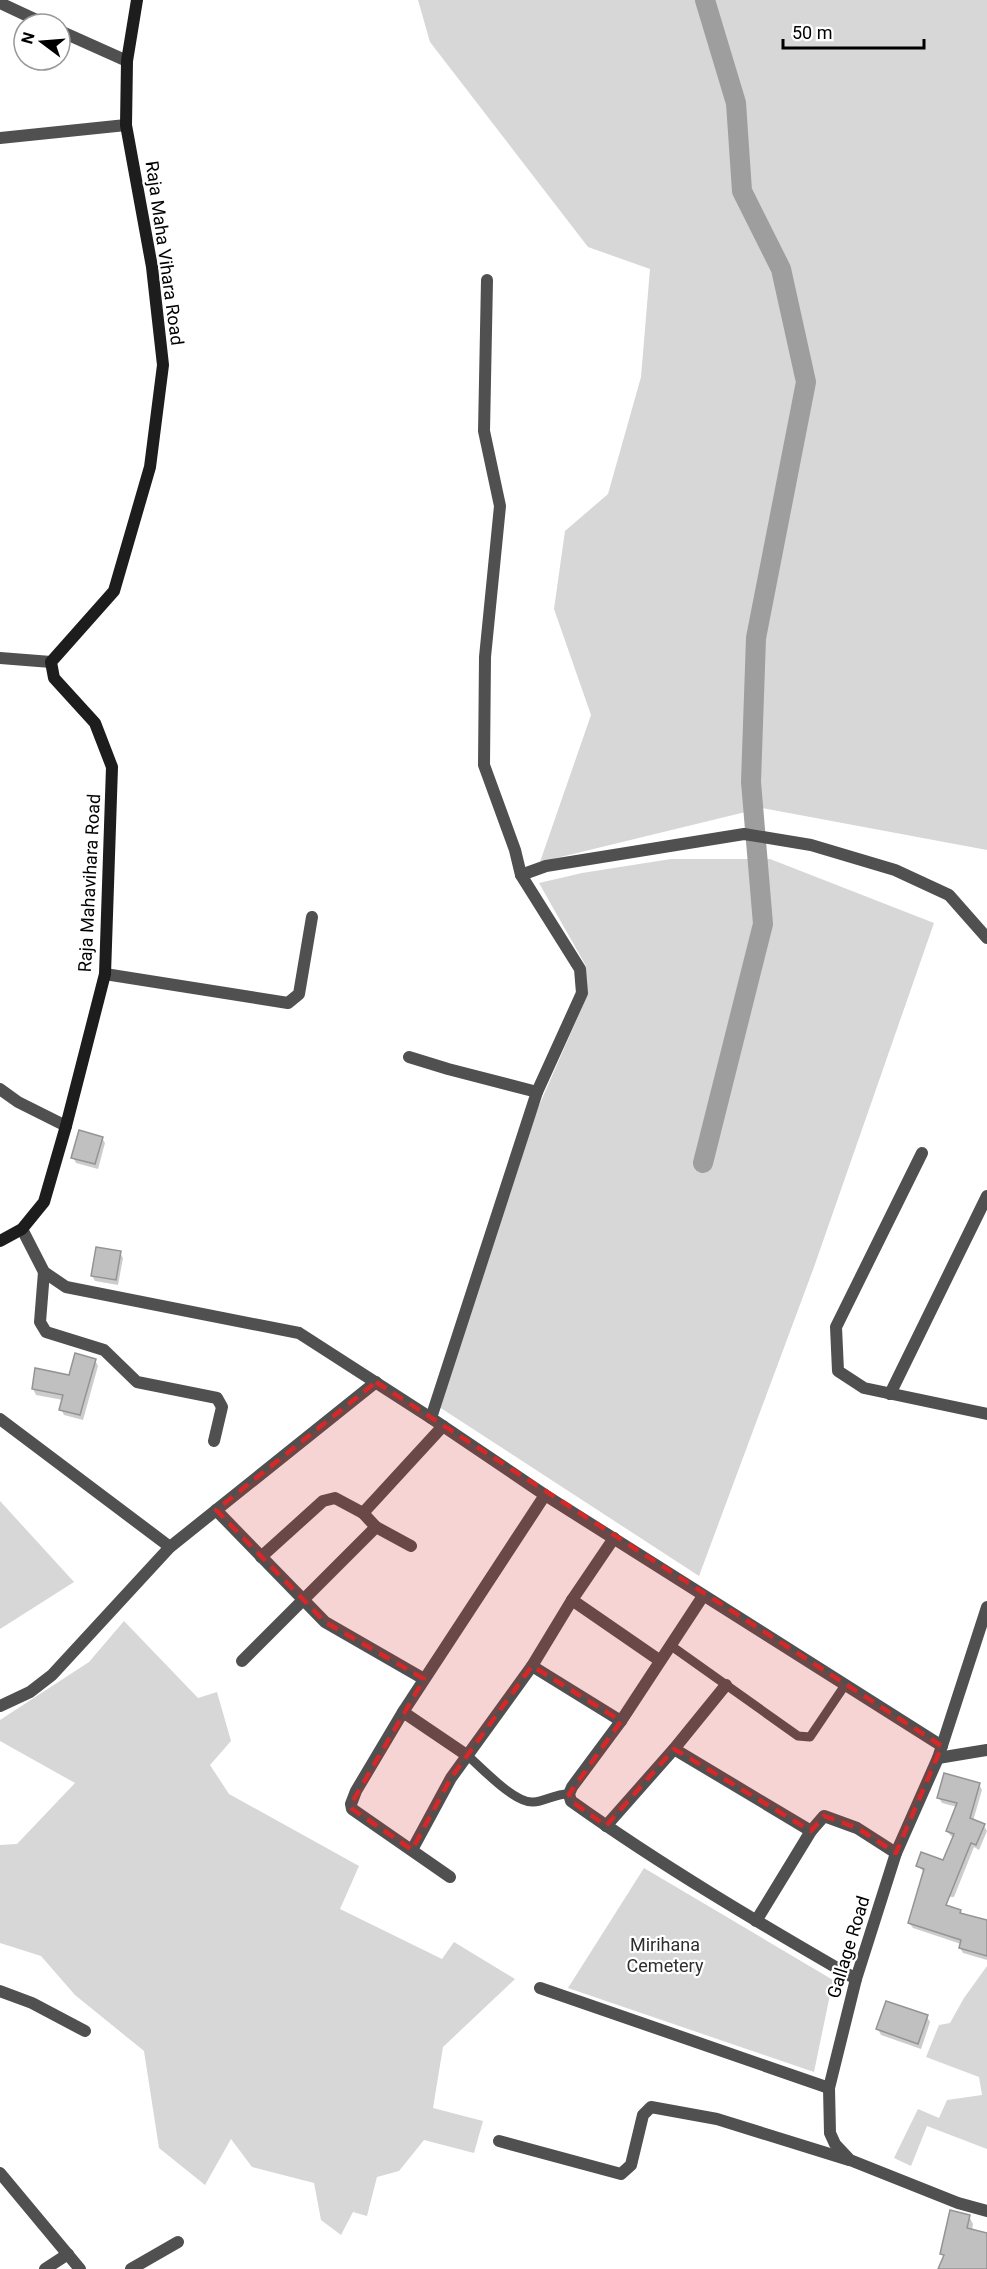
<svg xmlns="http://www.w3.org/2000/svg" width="987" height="2269" font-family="Roboto,sans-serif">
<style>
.green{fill:#d7d7d7}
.shadow{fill:#0003}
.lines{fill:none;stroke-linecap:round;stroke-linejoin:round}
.canal{stroke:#9e9e9e;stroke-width:20}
.building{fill:#c0c0c0;stroke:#949494;stroke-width:1.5}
.lane{stroke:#505050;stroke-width:9}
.street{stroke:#505050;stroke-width:12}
.secondary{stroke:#1d1d1d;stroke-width:12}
.marked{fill:#d62828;fill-opacity:0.2;stroke:#d62828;stroke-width:4.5;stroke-dasharray:12 8;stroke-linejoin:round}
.labels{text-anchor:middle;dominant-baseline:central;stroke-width:4.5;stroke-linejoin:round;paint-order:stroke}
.street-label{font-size:18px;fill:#000;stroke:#fff}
.park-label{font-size:18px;fill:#2e2e2e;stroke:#fff}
</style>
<rect width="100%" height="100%" fill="#fff"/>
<!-- green -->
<g class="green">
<path d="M418 0H987V850L762 808 540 862 591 715 554 609 565 531 608 494 641 377 650 269 588 247 430 42Z"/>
<path d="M671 859H770L934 923 814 1267 699 1576 433 1403 503 1188 584 1003 586 966 539 883 582 873Z"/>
<path d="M0 1501 74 1582 0 1629Z"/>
<path d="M124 1621 198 1698 217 1692 231 1741 210 1765 229 1794 359 1866 340 1909 442 1959 454 1942 515 1979 443 2047 433 2108 483 2121 474 2153 424 2140 399 2171 377 2177 367 2216 353 2212 341 2235 321 2220 314 2183 252 2167 231 2139 205 2185 159 2148 144 2051 75 1995 41 1956 0 1943V1845L17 1844 75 1783 0 1741V1720L89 1662Z"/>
<path d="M644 1868 833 1980 814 2072 568 1988Z"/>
<path d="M987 1966V2149L927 2126 911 2166 894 2158 918 2109 939 2118 947 2100 982 2095 979 2077 926 2057 939 2025 950 2023 964 1998Z"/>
</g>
<!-- shadow -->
<g class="shadow">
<path d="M102 1138 105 1143 98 1169 76 1163 73 1157Z"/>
<path d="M120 1253 123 1258 118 1285 95 1281 92 1276Z"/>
<path d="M95 1360 98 1366 83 1420 64 1415 61 1409 63 1400 36 1395 33 1389 70 1377Z"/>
<path d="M979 1784 982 1790 973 1821 984 1826 987 1831 979 1850 974 1847 954 1897 923 1895 924 1872 918 1866 944 1862 955 1838 951 1836 947 1831 957 1807 942 1803 939 1798Z"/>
<path d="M987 1922V1960L963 1953 960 1948 961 1944 913 1928 909 1923Z"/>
<path d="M927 2017 930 2022 921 2049 881 2035 878 2029Z"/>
<path d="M969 2216 973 2224 972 2231 987 2234V2269H940L944 2257 942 2254Z"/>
</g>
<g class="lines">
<!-- canal -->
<path class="canal" d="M703 1163 763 924 751 782 756 638 806 382 781 269 742 191 736 103 705 0"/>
</g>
<!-- building -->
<g class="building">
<path d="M79 1130 103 1137 95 1164 71 1158Z"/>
<path d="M96 1247 121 1251 116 1280 91 1276Z"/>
<path d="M75 1353 96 1359 80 1415 59 1410 63 1395 32 1389 35 1368 69 1375Z"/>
<path d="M944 1773 980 1783 970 1818 985 1824 976 1845 971 1843 946 1905 961 1910 960 1913 987 1920V1956L959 1948 961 1940 908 1923 924 1869 916 1866 921 1852 943 1860 954 1834 946 1831 957 1803 937 1798Z"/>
<path d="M886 2001 928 2015 918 2044 876 2029Z"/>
<path d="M950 2210 970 2215 967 2228 987 2233V2269H938L944 2255 940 2254Z"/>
</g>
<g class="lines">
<!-- lane -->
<g class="lane">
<path d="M670 1645 798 1736 810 1737 845 1685"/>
<path d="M468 1756C482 1768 514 1803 533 1802 545 1802 556 1793 569 1794"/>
</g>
<!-- street -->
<g class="street">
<path d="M0 3 45 24"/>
<path d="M60 31 127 61"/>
<path d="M0 138 126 125"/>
<path d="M0 658 51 662"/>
<path d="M521 875 546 866 744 834 811 845 895 870 949 895 987 938"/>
<path d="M105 974 288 1003 299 994 312 917"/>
<path d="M409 1057 448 1069 537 1092"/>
<path d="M0 1089 18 1102 66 1126"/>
<path d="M922 1153 836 1327 838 1371 864 1388 987 1414"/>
<path d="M22 1229 44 1272 66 1287 299 1333 431 1418 545 1495 942 1746"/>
<path d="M44 1272 40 1322 46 1332 104 1350 137 1382 217 1398 222 1407 214 1441"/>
<path d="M890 1394 987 1196"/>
<path d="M431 1418 537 1092 582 993 580 969 521 875 515 850 484 765 485 657 500 506 484 431 487 280"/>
<path d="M0 1419 170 1547"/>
<path d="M216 1510 325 1622 424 1679"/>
<path d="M363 1513 443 1426"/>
<path d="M261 1557 323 1501 335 1498 363 1513 376 1527 411 1546"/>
<path d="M703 1596 621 1721 572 1787 569 1794 571 1801C662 1866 759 1923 856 1979"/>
<path d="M572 1600 659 1660"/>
<path d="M987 1607 938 1758 896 1853 856 1979 829 2088 830 2133 835 2144 850 2160 958 2203 987 2211"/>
<path d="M242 1661 376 1527"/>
<path d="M532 1666 621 1721"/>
<path d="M0 1706 30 1692 52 1675 170 1547 376 1382"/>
<path d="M403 1712 468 1756"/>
<path d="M674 1749 811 1831"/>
<path d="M938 1758 987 1750"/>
<path d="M606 1826 674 1749 726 1685"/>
<path d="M412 1850 451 1778 532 1666 572 1600 614 1538"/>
<path d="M450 1877 352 1809 351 1804 356 1791 403 1712 545 1495"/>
<path d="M756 1921 811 1831 824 1816 857 1828 896 1853"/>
<path d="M540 1988 829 2088"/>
<path d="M0 1991 32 2003 85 2031"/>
<path d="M499 2141 621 2174 631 2165 643 2115 651 2107 717 2119 849 2160"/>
<path d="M0 2173 80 2269"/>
<path d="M45 2269 68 2254"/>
<path d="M131 2269 178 2242"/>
</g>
<!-- secondary -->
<path class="secondary" d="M0 1241 22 1229 44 1202 66 1126 105 974 112 767 95 723 54 678 51 662 114 591 150 467 163 365 152 267 126 125 127 61 137 0"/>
</g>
<!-- marked area -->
<path class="marked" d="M376 1382 942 1746 896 1853 857 1828 824 1816 811 1831 674 1749 606 1826 571 1801 569 1794 621 1721 532 1666 451 1778 412 1850 352 1809 351 1804 424 1679 325 1622 216 1510Z"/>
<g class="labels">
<!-- street labels -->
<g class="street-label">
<text transform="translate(165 253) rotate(82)">Raja Maha Vihara Road</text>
<text transform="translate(89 883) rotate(-87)">Raja Mahavihara Road</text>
<text transform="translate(848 1947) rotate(-73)">Gallage Road</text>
</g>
<!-- park labels -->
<g class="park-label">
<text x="665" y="1944">Mirihana<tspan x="665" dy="21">Cemetery</tspan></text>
</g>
</g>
<!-- north arrow -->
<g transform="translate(42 42) rotate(286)"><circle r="28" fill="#ffffff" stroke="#999999" stroke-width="1.5"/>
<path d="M0-4.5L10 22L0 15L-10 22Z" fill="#000000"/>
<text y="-9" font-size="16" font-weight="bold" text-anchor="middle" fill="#000000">N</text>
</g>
<!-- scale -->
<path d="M783 39v9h141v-9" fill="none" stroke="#000000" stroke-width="3"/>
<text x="792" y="39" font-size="18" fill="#000000" stroke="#ffffff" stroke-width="4.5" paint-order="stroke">50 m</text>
</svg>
